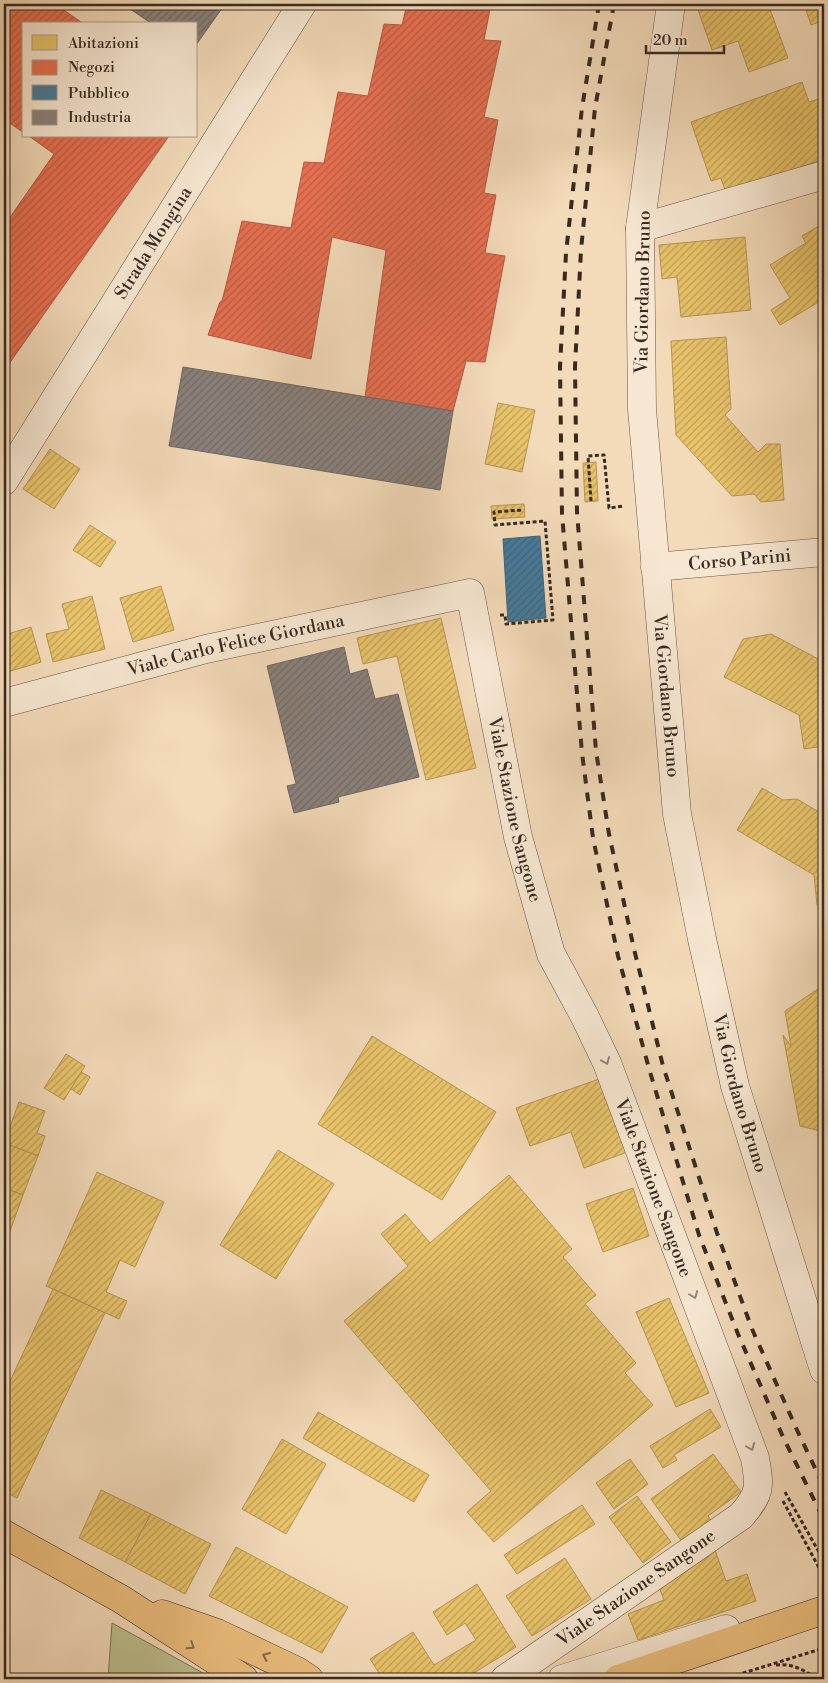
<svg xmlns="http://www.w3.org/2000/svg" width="828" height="1683" font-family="'Libre Bodoni',serif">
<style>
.grass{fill:#bcbf8e;stroke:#7a7458}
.homes{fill:url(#homes-hatch);stroke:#b49654}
.shops{fill:url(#shops-hatch);stroke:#b25a43}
.public{fill:url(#public-hatch);stroke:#416378}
.industry{fill:url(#industry-hatch);stroke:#716761}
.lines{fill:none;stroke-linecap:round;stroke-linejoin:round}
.minor-casing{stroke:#675647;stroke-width:29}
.major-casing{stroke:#382a21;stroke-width:29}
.path{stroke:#382a21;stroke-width:3;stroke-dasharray:4 2.5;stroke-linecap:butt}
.minor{stroke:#f7e7d2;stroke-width:28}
.major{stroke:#eabd7c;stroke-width:28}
.rail{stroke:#382a21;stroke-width:4;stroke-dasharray:9 9;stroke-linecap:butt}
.oneway{stroke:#98887a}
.oneway2{stroke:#886c4a}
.labels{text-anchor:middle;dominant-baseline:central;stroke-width:5;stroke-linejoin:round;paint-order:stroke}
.street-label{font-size:18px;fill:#382a21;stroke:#f7e7d2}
</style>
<defs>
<pattern id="homes-hatch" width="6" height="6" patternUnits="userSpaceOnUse" patternTransform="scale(1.25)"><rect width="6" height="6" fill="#e9c46a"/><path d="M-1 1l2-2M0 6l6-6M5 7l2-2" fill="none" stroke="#be9f57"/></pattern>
<pattern id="shops-hatch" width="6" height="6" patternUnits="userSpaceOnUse" patternTransform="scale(1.25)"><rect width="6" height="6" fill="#e76f51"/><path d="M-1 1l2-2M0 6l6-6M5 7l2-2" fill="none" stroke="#bc5b43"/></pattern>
<pattern id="public-hatch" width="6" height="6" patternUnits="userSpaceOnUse" patternTransform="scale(1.25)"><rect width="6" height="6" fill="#457b9d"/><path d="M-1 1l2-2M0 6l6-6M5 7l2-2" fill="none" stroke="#3b6580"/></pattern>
<pattern id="industry-hatch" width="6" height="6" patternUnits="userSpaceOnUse" patternTransform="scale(1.25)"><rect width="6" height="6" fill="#8a817c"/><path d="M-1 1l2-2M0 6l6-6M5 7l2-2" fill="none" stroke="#726a65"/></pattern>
</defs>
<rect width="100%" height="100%" fill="#f3dab9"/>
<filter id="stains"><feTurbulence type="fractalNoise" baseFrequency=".004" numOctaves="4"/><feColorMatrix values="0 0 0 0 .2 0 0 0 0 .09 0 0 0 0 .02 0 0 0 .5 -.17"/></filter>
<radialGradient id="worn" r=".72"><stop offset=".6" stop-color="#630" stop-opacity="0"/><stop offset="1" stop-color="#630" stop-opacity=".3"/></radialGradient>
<!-- grass -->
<path class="grass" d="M112 1623 214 1679H108Z"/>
<!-- homes -->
<g class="homes">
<path d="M696 4H768L788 58 749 72 738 41 712 50Z"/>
<path d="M804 4H824V20L811 25Z"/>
<path d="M802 82 809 102 824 97V159L726 193 721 178 711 181 691 122Z"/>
<path d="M824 223V303L822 300 780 325 771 310 790 298 770 265 806 243 802 236Z"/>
<path d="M745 237 751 310 681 317 677 277 662 279 659 245Z"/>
<path d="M726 337 731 409 725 415 758 452 766 444H780L784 500 761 502 754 494 732 496 676 435 671 341Z"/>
<path d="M498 403 535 410 522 472 485 464Z"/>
<path d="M50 449 80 469 54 509 23 489Z"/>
<path d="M596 462 598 501 585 502 583 463Z"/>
<path d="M524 504 525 517 492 519 491 506Z"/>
<path d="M90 525 116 542 100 567 73 550Z"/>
<path d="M161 586 174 630 133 642 120 598Z"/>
<path d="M92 596 105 649 53 662 46 634 69 629 62 604Z"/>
<path d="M441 618 476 768 426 780 397 656 363 664 357 638Z"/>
<path d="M31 627 41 662 4 673V635Z"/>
<path d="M771 634 824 662V746L804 749 799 715 724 677 743 639Z"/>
<path d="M762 788 783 800 797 799 824 815V904L817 905 814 875 737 830Z"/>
<path d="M824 985V1132L800 1126 783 1035 791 1046 785 1011Z"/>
<path d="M372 1036 496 1112 442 1200 318 1124Z"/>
<path d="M66 1054 85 1066 64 1100 44 1088Z"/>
<path d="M81 1072 90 1077 80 1095 71 1089Z"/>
<path d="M602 1078 630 1151 584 1168 571 1132 530 1146 516 1108Z"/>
<path d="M19 1102 45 1111 37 1133 45 1136 38 1156 4 1143Z"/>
<path d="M4 1143 38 1156 23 1195 4 1188Z"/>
<path d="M278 1150 334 1184 276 1279 220 1245Z"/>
<path d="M97 1172 164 1202 135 1267 120 1260 106 1292 127 1301 119 1319 46 1286Z"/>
<path d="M509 1175 572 1249 563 1257 596 1295 585 1304 636 1363 625 1373 653 1405 494 1542 467 1512 491 1491 344 1321 408 1266 381 1234 405 1214 430 1243Z"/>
<path d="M4 1188 23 1195 5 1245H4Z"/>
<path d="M633 1188 649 1236 603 1252 586 1204Z"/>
<path d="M53 1289 105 1313 17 1498 4 1491V1394Z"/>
<path d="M669 1298 709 1393 676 1407 636 1312Z"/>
<path d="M710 1409 721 1427 674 1455 677 1460 663 1468 650 1446Z"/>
<path d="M318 1412 429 1475 414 1502 303 1438Z"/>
<path d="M282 1439 326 1464 286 1534 242 1509Z"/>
<path d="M713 1454 741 1492 708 1516 712 1522 683 1543 651 1499Z"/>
<path d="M630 1459 648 1484 614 1509 596 1483Z"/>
<path d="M101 1490 151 1514 125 1562 79 1538Z"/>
<path d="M637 1496 671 1542 643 1563 609 1517Z"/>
<path d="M582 1505 595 1524 517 1574 504 1555Z"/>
<path d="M151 1514 211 1544 185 1594 125 1562Z"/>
<path d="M236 1547 348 1607 322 1653 209 1596Z"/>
<path d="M715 1550 726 1581 747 1574 756 1601 638 1640 628 1614 664 1600 659 1587Z"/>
<path d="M565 1558 591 1599 532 1636 506 1596Z"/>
<path d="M477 1584 516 1647 464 1679H383L370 1659 413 1632 434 1665 476 1640 465 1623 447 1635 433 1612Z"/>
</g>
<!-- shops -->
<g class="shops">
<path d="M4 4H55L84 24H24V133L4 119Z"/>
<path d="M407 4H491L484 40 501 41 484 117 498 120 484 193 496 195 485 253 505 256 485 362 466 361 453 411 365 397 386 250 332 237 311 359 208 335 220 302 222 301 242 221 291 228 304 162 324 163 338 92 368 96 384 24 402 25Z"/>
<path d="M29 136H169L4 371V226L54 154Z"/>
</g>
<!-- public -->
<path class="public" d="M540 536 546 618 508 622 503 539Z"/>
<!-- industry -->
<g class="industry">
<path d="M123 4H225L196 45V24H152Z"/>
<path d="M183 367 453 411 440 490 169 446Z"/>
<path d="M344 647 350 674 367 669 375 699 398 694 419 777 338 797 339 802 294 813 287 786 296 784 267 666Z"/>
</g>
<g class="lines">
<!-- minor casing -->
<g class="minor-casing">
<g id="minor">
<path id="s1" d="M671 4 640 228 642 409 677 814 702 939 735 1086 824 1370"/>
<path d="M640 228 824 175"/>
<path id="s2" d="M4 481 302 4"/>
<path id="s3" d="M655 567 824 552"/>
<path id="s4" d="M4 703 206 649 470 593 518 837 551 954 585 1017 607 1063 755 1458C760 1487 761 1493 741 1516L505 1679"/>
<path d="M562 1679 726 1629"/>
</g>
</g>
<!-- major casing -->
<g class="major-casing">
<g id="major">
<path d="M4 1534 121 1599 244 1679"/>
<path d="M162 1614 217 1633 297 1671 309 1679"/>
<path d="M618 1679 824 1610"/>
</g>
</g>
<!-- path -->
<g class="path">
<path d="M591 501 588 456 604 455 609 508 624 506"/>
<path d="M500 615H505L506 624 553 620 545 521 495 525 494 512 523 510"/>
<path d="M785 1492 824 1561"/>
<path d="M783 1501 824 1577"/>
<path d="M776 1665C792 1663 804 1670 817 1679"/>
<path d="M724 1679 824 1648"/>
</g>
<!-- minor -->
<use href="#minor" class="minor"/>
<!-- major -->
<use href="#major" class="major"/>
<!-- rail -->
<g class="rail">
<path d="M599 4 582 108 566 253 560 367 562 514 582 753 593 838 618 956 650 1072 699 1235 738 1334 783 1437 824 1520"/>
<path d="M614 4 595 108 581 250 575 367 577 512 596 751 609 834 634 949 663 1066 717 1233 752 1329 797 1430 824 1487"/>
</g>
</g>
<!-- one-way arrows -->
<defs><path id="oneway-chevron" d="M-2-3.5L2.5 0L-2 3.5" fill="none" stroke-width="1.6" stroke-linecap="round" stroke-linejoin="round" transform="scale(1.25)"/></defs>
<g class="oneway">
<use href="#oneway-chevron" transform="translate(606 1061) rotate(67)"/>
<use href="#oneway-chevron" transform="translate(694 1295) rotate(69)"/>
<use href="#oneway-chevron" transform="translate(751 1447) rotate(69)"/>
</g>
<g class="oneway2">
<use href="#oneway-chevron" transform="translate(191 1646) rotate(33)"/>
<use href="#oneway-chevron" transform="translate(266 1656) rotate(-155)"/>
</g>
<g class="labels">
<!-- street labels -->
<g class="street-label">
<text stroke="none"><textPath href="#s2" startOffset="281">Strada Mongina</textPath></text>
<text transform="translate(643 292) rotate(-89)">Via Giordano Bruno</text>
<text stroke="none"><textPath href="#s3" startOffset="85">Corso Parini</textPath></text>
<text stroke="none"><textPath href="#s4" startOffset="239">Viale Carlo Felice Giordana</textPath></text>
<text stroke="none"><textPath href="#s1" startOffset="695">Via Giordano Bruno</textPath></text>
<text stroke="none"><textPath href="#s4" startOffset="700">Viale Stazione Sangone</textPath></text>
<text stroke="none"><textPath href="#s1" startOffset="1100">Via Giordano Bruno</textPath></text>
<text stroke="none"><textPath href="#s4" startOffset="1105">Viale Stazione Sangone</textPath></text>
<text transform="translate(636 1588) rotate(-35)">Viale Stazione Sangone</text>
</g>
</g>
<!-- margin -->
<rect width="828" height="1683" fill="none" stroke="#f3dab9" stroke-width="20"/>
<rect x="5" y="5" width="818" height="1673" fill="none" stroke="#382a21" stroke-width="2.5"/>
<rect x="10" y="10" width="808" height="1663" fill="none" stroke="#382a21"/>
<!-- legend -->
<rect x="22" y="22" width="175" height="115" fill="#f7e7d2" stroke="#ab9b8b"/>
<rect x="32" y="35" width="25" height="15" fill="#e9c46a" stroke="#ab9b8b"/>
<text x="68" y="48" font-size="15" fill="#382a21">Abitazioni</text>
<rect x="32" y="60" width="25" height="15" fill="#e76f51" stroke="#ab9b8b"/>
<text x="68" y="72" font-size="15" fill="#382a21">Negozi</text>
<rect x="32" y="85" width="25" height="15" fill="#457b9d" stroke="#ab9b8b"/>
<text x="68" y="98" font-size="15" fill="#382a21">Pubblico</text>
<rect x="32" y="110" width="25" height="15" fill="#8a817c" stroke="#ab9b8b"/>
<text x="68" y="122" font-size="15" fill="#382a21">Industria</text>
<!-- scale -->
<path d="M646 45v8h78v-8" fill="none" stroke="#382a21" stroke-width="2.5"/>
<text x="653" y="45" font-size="15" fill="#382a21" stroke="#f7e7d2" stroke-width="4" paint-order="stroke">20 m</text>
<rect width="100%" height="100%" filter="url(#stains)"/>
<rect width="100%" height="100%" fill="url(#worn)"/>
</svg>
